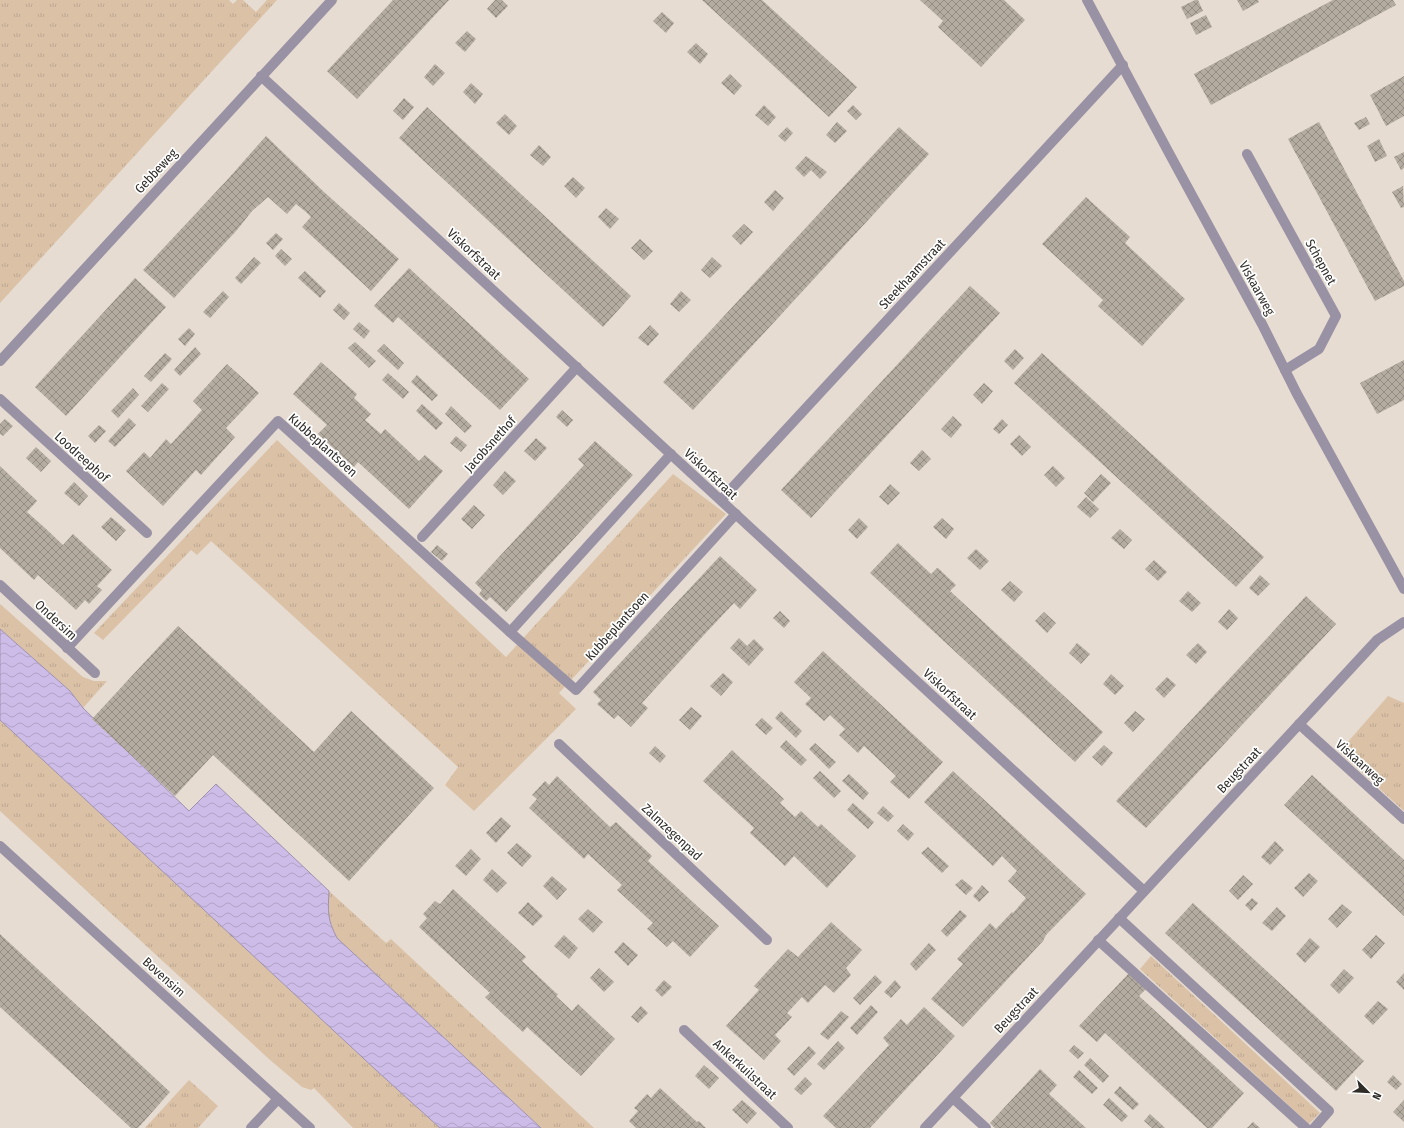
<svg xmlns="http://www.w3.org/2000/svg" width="1404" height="1128" font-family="'Fira Sans Condensed',sans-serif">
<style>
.grass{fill:url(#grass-tufts)}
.water{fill:url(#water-waves);stroke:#9f91af}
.building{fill:url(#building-cross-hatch)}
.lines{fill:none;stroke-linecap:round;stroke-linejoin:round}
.minor{stroke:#9991a4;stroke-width:10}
.labels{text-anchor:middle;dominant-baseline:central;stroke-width:3.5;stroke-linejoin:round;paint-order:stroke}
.street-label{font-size:13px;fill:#302d29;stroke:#fff}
</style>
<defs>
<pattern id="grass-tufts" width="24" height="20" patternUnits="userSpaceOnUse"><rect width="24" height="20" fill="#dbc2a7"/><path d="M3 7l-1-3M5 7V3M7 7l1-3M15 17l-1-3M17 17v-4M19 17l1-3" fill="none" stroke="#bca790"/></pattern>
<pattern id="water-waves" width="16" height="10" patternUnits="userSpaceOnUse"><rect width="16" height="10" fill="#cebce8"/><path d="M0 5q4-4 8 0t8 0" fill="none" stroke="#b1a2c7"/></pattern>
<pattern id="building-cross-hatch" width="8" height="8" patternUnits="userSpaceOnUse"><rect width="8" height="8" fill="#b4aba1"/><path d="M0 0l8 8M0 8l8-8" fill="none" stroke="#938c83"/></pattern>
</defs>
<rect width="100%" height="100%" fill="#e6dcd2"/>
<!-- grass -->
<g class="grass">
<path d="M0 0H229L233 4 237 0H243L256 12 267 0H277L0 303Z"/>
<path d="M277 440 506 657 673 474 726 514 559 693 576 709 474 811 445 785 458 767 211 541 197 555 191 550 103 640 94 633Z"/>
<path d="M0 604 83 677 94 681H107L83 708 70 691 0 629Z"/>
<path d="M1388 696 1404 703V811L1339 752Z"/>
<path d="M0 720 377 1071 440 1128H353L314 1088 311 1090 302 1087 270 1060 0 811Z"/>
<path d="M329 891 386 943 391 939 594 1128H541L337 938C327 919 328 911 329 891Z"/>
<path d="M1151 956 1320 1113 1309 1124 1140 969Z"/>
<path d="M189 1080 218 1106 198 1128H145Z"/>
</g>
<!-- water -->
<path class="water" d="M0 629 70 691 83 708 189 811 216 784 329 891C328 911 327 919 337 938L541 1128H440L377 1071 0 720Z"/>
<!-- building -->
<g class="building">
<path d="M393 0H449L357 99 327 71Z"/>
<path d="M495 0H502L508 6 496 18 487 9Z"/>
<path d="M702 0H762L857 87 829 117Z"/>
<path d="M920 0H1004L1025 20 981 67 938 27 943 21Z"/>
<path d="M1195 0H1198L1203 11 1187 19 1181 7Z"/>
<path d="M1237 0H1258L1259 2 1243 11Z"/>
<path d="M1333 0H1393L1396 5 1211 105 1194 74Z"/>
<path d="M662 12 674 23 666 33 653 21Z"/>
<path d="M1206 15 1212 27 1196 35 1190 23Z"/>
<path d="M467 31 476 39 465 52 455 43Z"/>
<path d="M696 43 708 54 700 64 687 52Z"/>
<path d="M435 64 445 73 433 86 424 77Z"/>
<path d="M730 74 742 86 734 95 721 83Z"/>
<path d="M1404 76V116L1386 126 1370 95Z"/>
<path d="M471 83 483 94 475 104 463 92Z"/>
<path d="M404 98 414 107 403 120 393 111Z"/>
<path d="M764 105 776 117 768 126 755 115Z"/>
<path d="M853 105 862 114 856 120 847 111Z"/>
<path d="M427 107 631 296 603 327 399 138Z"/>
<path d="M505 114 517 126 509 135 496 123Z"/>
<path d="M1366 117 1370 124 1359 130 1354 123Z"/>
<path d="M837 122 847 131 835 143 826 135Z"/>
<path d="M1319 122 1404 281V286L1375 301 1288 139Z"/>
<path d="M787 127 793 133 785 142 778 136Z"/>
<path d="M899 127 929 154 693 410 663 382Z"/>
<path d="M266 136 324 192 399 259 371 291 302 227 311 217 306 212 296 204 287 214 268 197 252 211 237 230 174 298 143 270 228 179Z"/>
<path d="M1379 139 1387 156 1375 162 1367 146Z"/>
<path d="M539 145 551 157 543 166 530 155Z"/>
<path d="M1404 152V168L1401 170 1394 157Z"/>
<path d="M806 156 827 172 820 179 811 170 804 177 795 168Z"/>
<path d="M573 177 585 188 576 198 564 186Z"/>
<path d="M1403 186 1404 207 1401 208 1392 192Z"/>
<path d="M775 190 784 198 773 211 764 202Z"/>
<path d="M1086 197 1130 237 1125 243 1185 299 1142 346 1098 306 1103 300 1042 244Z"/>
<path d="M606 208 619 219 610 229 598 217Z"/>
<path d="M744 224 753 232 741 245 732 236Z"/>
<path d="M276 233 283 239 273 250 266 243Z"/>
<path d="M640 239 653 251 644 260 631 248Z"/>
<path d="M281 249 292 259 285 266 275 256Z"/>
<path d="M254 257 261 263 241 284 235 278Z"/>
<path d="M712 257 722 266 710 278 701 270Z"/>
<path d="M409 268 529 379 500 410 398 317 393 323 374 306Z"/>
<path d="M305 271 326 291 320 298 298 278Z"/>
<path d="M135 278 166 307 66 416 35 387Z"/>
<path d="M970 286 1000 313 811 518 781 490Z"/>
<path d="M223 291 229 297 210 318 203 312Z"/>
<path d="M681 291 691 300 679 312 670 304Z"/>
<path d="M339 303 350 313 344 320 333 310Z"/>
<path d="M359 322 370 331 364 339 353 329Z"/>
<path d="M650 325 659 334 648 346 638 338Z"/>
<path d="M189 328 195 334 185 346 178 339Z"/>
<path d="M355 342 376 361 369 368 348 348Z"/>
<path d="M384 344 404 363 398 370 377 351Z"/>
<path d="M195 347 201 354 180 376 174 370Z"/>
<path d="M1015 349 1024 358 1013 370 1004 361Z"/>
<path d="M165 353 172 359 151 382 144 376Z"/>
<path d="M1042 353 1264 557 1236 587 1014 383Z"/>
<path d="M1404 360V400L1377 414 1360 383Z"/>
<path d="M321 362 357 394 354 398 371 414 365 420 381 434 385 429 419 461 425 455 443 471 409 509 358 462 354 467 318 434 327 425 293 394Z"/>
<path d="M227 364 259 393 226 428 235 437 201 475 196 470 163 506 126 471 144 452 150 458 166 439 171 444 202 410 193 401Z"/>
<path d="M388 373 409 392 403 399 382 380Z"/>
<path d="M417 375 438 395 432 401 411 382Z"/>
<path d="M162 383 169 389 148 412 141 406Z"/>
<path d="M984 383 993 391 982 404 973 395Z"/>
<path d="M133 388 139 395 118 418 111 411Z"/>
<path d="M422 404 443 423 436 430 416 411Z"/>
<path d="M451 406 472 426 465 433 445 414Z"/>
<path d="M562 410 573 420 567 427 556 417Z"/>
<path d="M953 416 962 425 951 438 941 429Z"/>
<path d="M129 418 136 425 115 447 108 441Z"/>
<path d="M5 419 13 426 3 436 0 434V424Z"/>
<path d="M1002 419 1008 425 999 434 993 429Z"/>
<path d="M99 425 106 431 95 443 88 436Z"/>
<path d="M1019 435 1031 447 1022 456 1010 444Z"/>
<path d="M456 436 467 445 461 452 450 443Z"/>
<path d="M536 438 547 448 535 461 524 451Z"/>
<path d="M595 441 633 475 506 612 490 597 486 601 479 594 482 590 475 583 584 465 578 459Z"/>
<path d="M36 447 51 461 41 472 26 458Z"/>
<path d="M922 450 931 459 919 471 910 463Z"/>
<path d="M0 466 36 500 37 501 27 512 45 528 63 545 73 534 112 570 97 586 102 590 89 604 85 600 76 610 38 575 34 580 0 548Z"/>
<path d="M1053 466 1065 478 1056 487 1044 475Z"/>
<path d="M505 471 516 481 503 495 493 485Z"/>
<path d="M1101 474 1111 483 1093 502 1084 493Z"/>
<path d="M74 482 88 496 79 506 64 493Z"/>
<path d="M890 484 900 493 888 505 879 497Z"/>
<path d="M1086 497 1099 509 1090 518 1077 507Z"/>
<path d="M474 505 485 515 472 529 461 519Z"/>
<path d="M111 517 126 530 116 541 101 527Z"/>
<path d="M859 518 868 527 857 539 848 530Z"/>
<path d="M942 518 954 529 946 539 933 527Z"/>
<path d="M1120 529 1132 540 1124 549 1111 538Z"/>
<path d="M898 543 931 574 937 568H938L956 585 950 591 1103 732 1075 762 870 573Z"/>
<path d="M437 545 448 554 442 561 431 552Z"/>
<path d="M976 549 989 561 980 570 967 558Z"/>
<path d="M720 556 757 590 740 609 734 603 703 636 642 703 648 708 631 727 618 715 614 719 597 704 601 700 593 692Z"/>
<path d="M1154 560 1167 572 1158 581 1145 569Z"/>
<path d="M1260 575 1270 584 1258 596 1249 588Z"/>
<path d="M1010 581 1023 592 1014 602 1001 590Z"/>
<path d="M1188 591 1201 603 1192 612 1179 601Z"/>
<path d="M1306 596 1336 624 1146 828 1116 801Z"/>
<path d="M1229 609 1238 618 1227 630 1218 622Z"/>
<path d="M780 611 790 621 784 628 773 618Z"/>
<path d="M1044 612 1056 623 1047 633 1035 621Z"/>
<path d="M178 626 314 752 351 711 434 788 349 881 213 755 175 796 92 719Z"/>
<path d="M739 638 747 646 754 639 764 649 749 666 730 648Z"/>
<path d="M1077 643 1090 654 1081 664 1069 653Z"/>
<path d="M1198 643 1207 652 1196 664 1186 655Z"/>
<path d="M823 651 943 762 909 799 890 782 896 776 864 746 858 753 839 735 845 729 830 715 824 721 805 704 811 698 794 682Z"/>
<path d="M723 673 733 682 721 696 710 686Z"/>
<path d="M1111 674 1124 686 1115 695 1103 684Z"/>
<path d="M1167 677 1176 685 1164 698 1155 689Z"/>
<path d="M691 707 702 716 690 730 679 720Z"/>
<path d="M781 711 802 731 796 738 775 718Z"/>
<path d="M1135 711 1145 719 1133 732 1124 723Z"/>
<path d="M762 718 773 728 766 735 755 725Z"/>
<path d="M786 740 807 760 801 766 780 747Z"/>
<path d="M815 743 836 762 829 769 809 749Z"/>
<path d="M1104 745 1113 753 1102 766 1092 757Z"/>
<path d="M655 746 666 756 660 763 649 753Z"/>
<path d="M732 750 784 799 780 803 795 817 801 811 818 827 821 824 856 856 827 888 794 856 785 866 750 833 754 828 703 781Z"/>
<path d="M820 771 841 791 834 798 813 778Z"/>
<path d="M953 771 1086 894 1046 935 1043 941 963 1027 931 999 963 964 957 959 990 923 996 929 1012 912 1013 913 1026 898 1008 881 1017 871 1002 856 993 866 924 802Z"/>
<path d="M849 774 869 793 863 800 842 781Z"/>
<path d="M1312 775 1404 860V916L1284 805Z"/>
<path d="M557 776 610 827 616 822 652 856 648 861 719 926 690 957 673 941 667 947 647 929 653 923 617 890 622 885 588 854 584 859 583 858 529 808 537 799 532 795 545 781 549 785Z"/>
<path d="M853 803 874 822 868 829 847 810Z"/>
<path d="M883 806 894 816 888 822 877 813Z"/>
<path d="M501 817 511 826 496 843 486 833Z"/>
<path d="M903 824 914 834 908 841 897 831Z"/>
<path d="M1275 841 1284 850 1270 865 1261 857Z"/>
<path d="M517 843 532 856 522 867 507 853Z"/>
<path d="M928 847 949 866 942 873 921 853Z"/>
<path d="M471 849 481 859 466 876 455 866Z"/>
<path d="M492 869 507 883 497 893 483 880Z"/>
<path d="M1309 873 1318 881 1303 897 1294 888Z"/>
<path d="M1243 875 1253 884 1238 900 1229 891Z"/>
<path d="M552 876 567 889 557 900 543 886Z"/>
<path d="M962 879 973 888 966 895 955 885Z"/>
<path d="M982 885 989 892 979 902 973 896Z"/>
<path d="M453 889 526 957 522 961 556 993 558 994 556 996 572 1011 578 1004 615 1039 581 1076 527 1027 523 1032 504 1015 485 997 490 993 419 927 427 918 423 914 435 901 440 904Z"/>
<path d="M1252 898 1258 903 1251 911 1245 905Z"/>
<path d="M528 902 543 916 533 926 518 913Z"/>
<path d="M1193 903 1364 1061 1336 1091 1165 933Z"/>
<path d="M1342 904 1352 912 1337 928 1328 919Z"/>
<path d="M1277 907 1286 916 1272 931 1262 923Z"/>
<path d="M588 909 603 922 593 933 578 919Z"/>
<path d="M960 910 967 916 947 937 941 931Z"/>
<path d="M831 922 862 950 846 968 851 975 834 993 825 985 808 1003 802 997 787 1013 792 1017 775 1035 781 1041 764 1060 726 1026 759 990 754 986 788 949 798 957Z"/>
<path d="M0 934 170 1092 138 1128H131L0 1007Z"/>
<path d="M564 935 578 948 569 959 554 946Z"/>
<path d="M1376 935 1385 943 1371 959 1362 950Z"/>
<path d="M1310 938 1320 947 1305 963 1296 954Z"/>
<path d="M623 942 638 955 628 966 614 952Z"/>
<path d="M929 943 936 950 916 971 910 964Z"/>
<path d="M599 968 614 982 604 992 590 978Z"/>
<path d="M1344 969 1354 978 1339 994 1330 985Z"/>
<path d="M1130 972 1147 988 1139 996 1244 1093 1212 1128H1207L1105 1033 1097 1042 1079 1026Z"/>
<path d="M1404 973V990L1396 982Z"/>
<path d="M875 975 882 982 860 1005 853 998Z"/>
<path d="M664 980 672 987 662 997 655 990Z"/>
<path d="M895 980 901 987 891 998 884 992Z"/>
<path d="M1378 1001 1388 1009 1373 1025 1364 1016Z"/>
<path d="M871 1005 878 1012 857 1035 850 1028Z"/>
<path d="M641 1006 648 1013 638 1023 631 1017Z"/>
<path d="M924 1007 955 1036 870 1128H836L823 1116 889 1045 883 1038 901 1019 907 1025Z"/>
<path d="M841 1011 849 1017 828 1040 820 1034Z"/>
<path d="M838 1041 845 1048 824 1070 817 1064Z"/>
<path d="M1074 1045 1084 1053 1078 1059 1069 1051Z"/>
<path d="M809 1046 816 1053 794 1076 787 1069Z"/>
<path d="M1090 1058 1109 1076 1103 1083 1084 1065Z"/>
<path d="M704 1065 719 1078 709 1089 695 1076Z"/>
<path d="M1040 1069 1057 1085 1049 1094 1086 1128H995L990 1123Z"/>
<path d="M1079 1070 1098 1088 1092 1094 1073 1077Z"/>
<path d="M1393 1075 1402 1084 1396 1090 1387 1082Z"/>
<path d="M805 1077 812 1084 801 1095 794 1089Z"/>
<path d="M1120 1086 1139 1104 1133 1110 1114 1093Z"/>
<path d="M660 1088 697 1122 699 1121 706 1128H636L629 1121 638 1111 634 1108 647 1094 651 1098Z"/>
<path d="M1109 1098 1128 1116 1122 1122 1103 1105Z"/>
<path d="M742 1100 757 1113 747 1124 732 1110Z"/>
<path d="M1404 1100V1122L1393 1112Z"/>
<path d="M1150 1114 1161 1124 1165 1128H1152L1144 1121Z"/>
<path d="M1253 1122 1260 1128H1247Z"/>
</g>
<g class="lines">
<!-- minor -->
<g class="minor">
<path d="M1087 0 1169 153 1262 324 1297 394 1404 589"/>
<path d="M261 76 1144 891"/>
<path d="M1247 154 1336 316 1319 349 1285 370"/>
<path d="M0 361 332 0"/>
<path d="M0 399 147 533"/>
<path d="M671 454 510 632 576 690 736 514"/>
<path d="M721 500 1123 65"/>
<path d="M422 537 577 367"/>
<path d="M0 585 95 673"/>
<path d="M67 648 278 421 510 632"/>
<path d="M1299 724 1404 819"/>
<path d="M559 744 767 940"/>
<path d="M0 846 310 1128"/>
<path d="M1119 918 1329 1111 1314 1128"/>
<path d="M1098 940 1306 1128"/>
<path d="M684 1030 788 1128"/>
<path d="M953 1098 986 1128"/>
<path d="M251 1128 278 1099"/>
<path d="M925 1128 1377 640 1404 622"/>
</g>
</g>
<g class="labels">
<!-- street labels -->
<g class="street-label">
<text transform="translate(156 171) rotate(-47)">Gebbeweg</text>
<text transform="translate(474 254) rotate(43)">Viskorfstraat</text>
<text transform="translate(1321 262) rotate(61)">Schepnet</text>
<text transform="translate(912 274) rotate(-47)">Steekhaamstraat</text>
<text transform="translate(1257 288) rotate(61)">Viskaarweg</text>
<text transform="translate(490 444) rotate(-48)">Jacobsnethof</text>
<text transform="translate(323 445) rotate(42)">Kubbeplantsoen</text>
<text transform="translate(82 457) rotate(42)">Loodreephof</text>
<text transform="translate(711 474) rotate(43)">Viskorfstraat</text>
<text transform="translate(56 620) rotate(43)">Ondersim</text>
<text transform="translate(617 626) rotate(-48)">Kubbeplantsoen</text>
<text transform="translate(950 694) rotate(43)">Viskorfstraat</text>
<text transform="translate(1360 762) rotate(42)">Viskaarweg</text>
<text transform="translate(1239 770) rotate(-47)">Beugstraat</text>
<text transform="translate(672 832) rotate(43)">Zalmzegenpad</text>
<text transform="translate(164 977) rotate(42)">Bovensim</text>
<text transform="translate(1016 1010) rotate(-47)">Beugstraat</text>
<text transform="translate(745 1069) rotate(43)">Ankerkuilstraat</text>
</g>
</g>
<!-- north arrow -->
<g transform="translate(1368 1092) rotate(114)" stroke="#ffffff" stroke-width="3" paint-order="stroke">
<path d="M0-3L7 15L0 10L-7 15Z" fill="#302d29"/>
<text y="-6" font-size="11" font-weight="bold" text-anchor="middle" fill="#302d29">N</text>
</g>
</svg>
